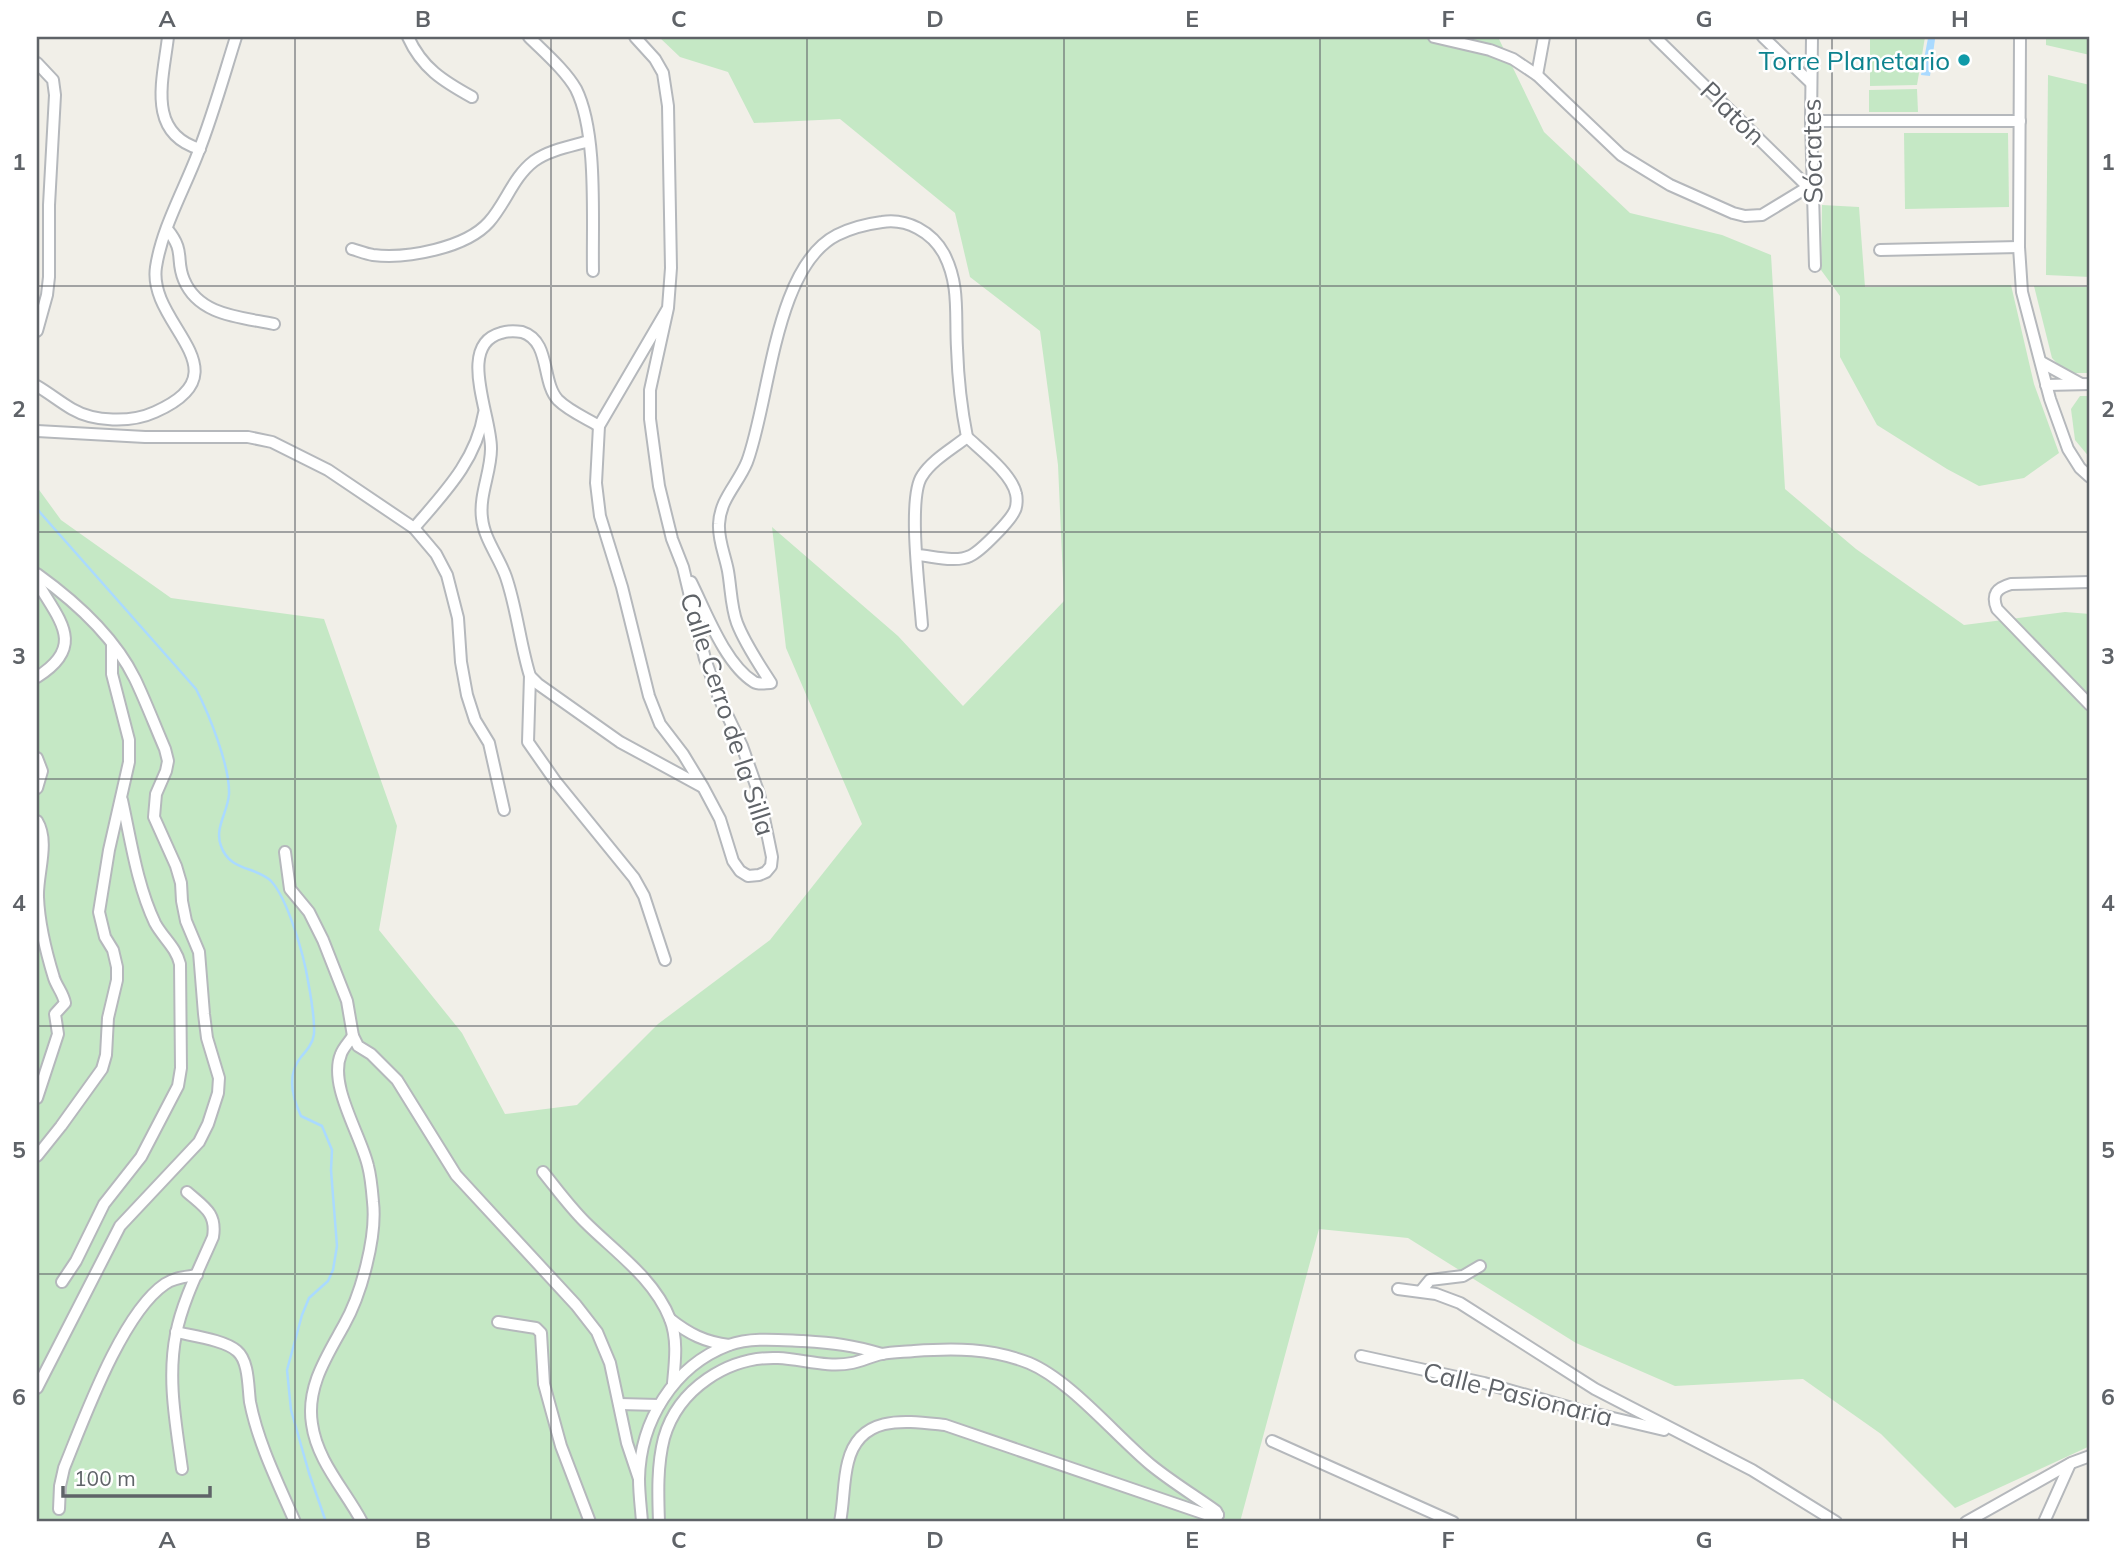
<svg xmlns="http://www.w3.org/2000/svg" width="2127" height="1559" font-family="Mulish,sans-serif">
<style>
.green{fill:#c5e8c5}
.water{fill:#aadaff}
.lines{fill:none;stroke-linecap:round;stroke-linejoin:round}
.stream{stroke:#aadaff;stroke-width:2.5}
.minor-casing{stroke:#b5b8bc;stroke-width:14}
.minor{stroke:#fff;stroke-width:10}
.grid{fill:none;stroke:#5f6368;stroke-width:2;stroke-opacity:0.55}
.culture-dot{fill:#0f9aa8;stroke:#fff;stroke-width:2.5}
.labels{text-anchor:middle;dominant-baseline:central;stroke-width:5;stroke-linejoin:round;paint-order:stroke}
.culture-label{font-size:26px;fill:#0d838f;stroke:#fff;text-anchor:end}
.street-label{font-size:26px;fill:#5f6368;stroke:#fff}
.neatline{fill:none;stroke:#5f6368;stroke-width:2.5}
.grid-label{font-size:23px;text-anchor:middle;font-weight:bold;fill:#5f6368}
</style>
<rect width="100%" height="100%" fill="#f1efe8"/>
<!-- green -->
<g class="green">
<path d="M659 37H1498L1544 132 1630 213 1722 235 1771 255 1785 489 1856 549 1964 625 2065 612 2090 614V1446L1955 1508 1881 1434 1803 1379 1675 1386 1576 1343 1408 1238 1319 1229 1240 1522H37V487L61 520 171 598 324 619 397 826 379 930 462 1033 505 1114 577 1105 658 1024 770 940 862 824 786 648 772 527 898 636 963 706 1064 601 1058 465 1040 331 970 277 955 213 840 119 754 123 728 72 680 57Z"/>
<path d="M1870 37H1925L1917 85 1870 86Z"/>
<path d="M2046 37H2090V55L2046 45Z"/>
<path d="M2048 75 2090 85V277L2046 275Z"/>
<path d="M1917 89 1918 112H1869V90Z"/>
<path d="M1904 133H2008L2009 207 1905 209Z"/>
<path d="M1822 205 1859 207 1865 287 2011 285 2034 384 2059 453 2024 478 1979 486 1947 469 1877 425 1840 357V296L1821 270Z"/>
<path d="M2034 286 2090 287V373H2066L2052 358Z"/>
<path d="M2080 396H2090V458L2075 440 2071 409Z"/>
</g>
<!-- water -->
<path class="water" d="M1928 38 1935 39 1930 76 1921 75Z"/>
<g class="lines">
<!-- stream -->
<path class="stream" d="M37 509 196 689C209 714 230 766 229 794 228 812 214 828 221 846 230 872 256 866 271 881 288 899 304 956 308 981 311 997 315 1018 314 1034 313 1043 307 1050 301 1057 287 1074 292 1097 301 1116L322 1126 332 1150 331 1170 337 1246 333 1270 328 1281 309 1298 302 1315 287 1370 291 1410 309 1473 326 1522"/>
<!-- minor casing -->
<g class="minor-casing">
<g id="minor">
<path d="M168 37C163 80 146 133 200 149"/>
<path d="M408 37C422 68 443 81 472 97"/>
<path d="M529 37C545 53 565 70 576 89 598 133 592 220 593 271"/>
<path d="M635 37 655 59 663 73 668 106 671 268 668 308 650 390V419L659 486 672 539 683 567 705 659 719 698 742 746 759 794 772 857 771 866 766 872 759 875 748 876 740 871 733 861 720 819 703 787 683 754 660 724 649 696 622 587 600 516 596 483 599 426 668 308"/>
<path d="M1434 37 1490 50 1513 59 1537 75 1621 155 1670 185 1733 213 1745 216 1762 215 1808 187"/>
<path d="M1655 37 1808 187 1812 186"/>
<path d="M1763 37 1811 83"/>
<path d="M1812 37 1811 121 1815 266"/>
<path d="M2020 37 2019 247 2022 292 2050 399 2068 449 2080 468 2090 477"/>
<path d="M37 63 53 80 55 95 49 205V277L47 295 37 331"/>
<path d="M1537 75 1544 37"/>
<path d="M1811 121H2020"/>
<path d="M167 229C186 252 175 259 184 280 199 316 241 317 274 324"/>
<path d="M352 249C359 251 366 254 373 255 407 259 466 248 489 222 506 203 513 177 534 161 549 150 572 146 589 141"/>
<path d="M1880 250 2019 247"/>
<path d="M2041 362 2081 384"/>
<path d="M2046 385 2090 384"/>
<path d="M37 386C49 393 60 402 72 409 94 422 131 423 155 412 248 371 147 325 156 267 162 228 184 190 198 153 213 115 224 75 236 37"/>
<path d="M599 426C586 418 569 411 558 400 541 382 551 341 522 332 516 331 507 331 501 333 456 345 492 417 491 449 491 472 479 495 482 518 484 539 499 557 506 577 517 609 520 644 530 676L538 684 620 742 701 786"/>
<path d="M37 431 145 437H248L272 442 328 470 414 528 436 554 447 575 458 618 461 662 467 695 475 720 489 743 504 810"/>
<path d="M414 528C444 493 476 461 484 413"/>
<path d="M917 555C932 556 956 563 970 556 981 551 1011 520 1015 510 1017 506 1017 498 1016 494 1012 474 982 451 967 437"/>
<path d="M37 574C76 602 114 636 135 679 146 702 155 726 165 749L168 761 166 771 156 794 154 817 176 866 181 883 182 901 186 921 199 952 204 1014 207 1038 219 1078 218 1093 208 1124 199 1142 120 1226 37 1388"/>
<path d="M37 582C59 620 87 646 37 677"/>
<path d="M691 582C706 612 725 664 754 682 759 685 765 683 771 683 759 664 745 644 737 623 731 607 731 588 728 571 725 555 718 540 719 524 720 499 738 484 747 462 770 401 774 267 837 235 851 228 867 224 882 222 907 218 932 232 944 254 960 285 955 314 957 348 958 378 961 407 967 437 952 449 932 460 922 476 907 498 920 595 922 625"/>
<path d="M2090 582 2011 584C1997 588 1991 594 1997 609L2090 705"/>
<path d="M530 676 528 742 556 782 634 878 644 896 665 960"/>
<path d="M37 758 42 771 37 788"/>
<path d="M37 821C50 842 37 874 38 897 39 924 46 952 54 978 57 987 63 993 65 1003L55 1014 58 1034 37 1098"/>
<path d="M285 852 290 889 309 912 323 940 347 1001 353 1036 358 1046 371 1054 397 1080 456 1175 576 1305 597 1332 610 1363 627 1443 639 1479"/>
<path d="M353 1036C349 1042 343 1048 341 1054 328 1085 361 1135 368 1166 371 1177 372 1190 373 1202 377 1237 361 1295 344 1325 327 1356 306 1387 312 1424 317 1461 345 1490 362 1522"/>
<path d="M37 1156 61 1126 102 1069 106 1055 108 1018 117 980V967L113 950 105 937 99 912 109 850 129 762V740L112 674V645"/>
<path d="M543 1172C556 1188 569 1206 585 1222 614 1251 654 1278 670 1319 678 1339 675 1362 673 1383"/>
<path d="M62 1282 76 1261 104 1204 141 1157 178 1086 181 1068 180 964C176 947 163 938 155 923 137 885 131 841 122 800"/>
<path d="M1398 1289 1436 1294 1460 1303 1595 1389 1752 1470 1836 1522"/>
<path d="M1421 1291 1430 1280 1463 1276 1480 1266"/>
<path d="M670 1319C689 1334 705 1342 729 1345"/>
<path d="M498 1322 536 1328 541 1333 544 1384 561 1446 590 1522"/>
<path d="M176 1332C193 1336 225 1340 237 1351 249 1361 248 1387 250 1402 258 1443 278 1483 295 1522"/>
<path d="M1361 1356 1484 1383 1579 1410 1664 1430"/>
<path d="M619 1404 659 1405"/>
<path d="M1272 1441 1453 1522"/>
<path d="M182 1469C176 1424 167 1379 176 1334 182 1302 200 1267 213 1237 217 1213 204 1207 187 1192"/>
<path d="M59 1509 60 1486 64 1468C84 1419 122 1313 165 1284 175 1277 186 1277 197 1275"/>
<path d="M642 1522C641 1508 639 1494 639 1479 640 1422 673 1366 729 1345 751 1337 779 1340 803 1341 833 1343 852 1345 882 1354"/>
<path d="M659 1522C658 1494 657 1465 664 1438 678 1389 728 1356 778 1358 802 1359 827 1368 852 1363 862 1361 872 1356 882 1354 892 1352 904 1352 914 1351 954 1348 991 1348 1029 1363 1070 1380 1116 1436 1151 1465 1172 1482 1195 1496 1216 1511L1218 1515"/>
<path d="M840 1522C844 1502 843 1481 848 1462 860 1413 907 1421 945 1425L1214 1517 1218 1515"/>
<path d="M1966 1522 2071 1463 2090 1456"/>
<path d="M2044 1522 2070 1464"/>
</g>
</g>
<!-- minor -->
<use href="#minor" class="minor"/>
</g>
<!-- grid -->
<path class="grid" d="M295 37V1522M551 37V1522M807 37V1522M1064 37V1522M1320 37V1522M1576 37V1522M1832 37V1522M37 286H2090M37 532H2090M37 779H2090M37 1026H2090M37 1274H2090"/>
<!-- markers -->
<circle class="culture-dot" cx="1964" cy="60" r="7"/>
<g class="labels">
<!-- culture labels -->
<g class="culture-label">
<text x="1950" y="60">Torre Planetario</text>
</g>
<!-- street labels -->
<g class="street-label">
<text transform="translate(1733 113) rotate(44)">Platón</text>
<text transform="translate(1812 151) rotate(-91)">Sócrates</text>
<text transform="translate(728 714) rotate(72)">Calle Cerro de la Silla</text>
<text transform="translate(1518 1394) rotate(14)">Calle Pasionaria</text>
</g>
</g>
<!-- border -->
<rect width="2127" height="1559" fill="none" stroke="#ffffff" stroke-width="77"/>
<!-- scale -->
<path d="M63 1486v10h147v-10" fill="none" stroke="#5f6368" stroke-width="3.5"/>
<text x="74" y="1486" font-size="21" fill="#5f6368" stroke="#ffffff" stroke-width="5" paint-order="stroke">100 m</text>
<rect x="38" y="38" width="2050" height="1482" class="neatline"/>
<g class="grid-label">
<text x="167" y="27">A</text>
<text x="423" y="27">B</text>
<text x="679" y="27">C</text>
<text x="935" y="27">D</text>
<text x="1192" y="27">E</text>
<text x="1448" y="27">F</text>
<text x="1704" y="27">G</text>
<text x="1960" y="27">H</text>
<text x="19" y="170">1</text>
<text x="2108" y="170">1</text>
<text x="19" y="417">2</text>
<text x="2108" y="417">2</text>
<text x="19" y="664">3</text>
<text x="2108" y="664">3</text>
<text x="19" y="911">4</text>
<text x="2108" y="911">4</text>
<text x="19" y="1158">5</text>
<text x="2108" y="1158">5</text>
<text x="19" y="1405">6</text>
<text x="2108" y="1405">6</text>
<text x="167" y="1548">A</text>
<text x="423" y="1548">B</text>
<text x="679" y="1548">C</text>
<text x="935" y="1548">D</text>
<text x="1192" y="1548">E</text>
<text x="1448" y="1548">F</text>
<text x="1704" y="1548">G</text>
<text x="1960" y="1548">H</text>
</g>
</svg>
